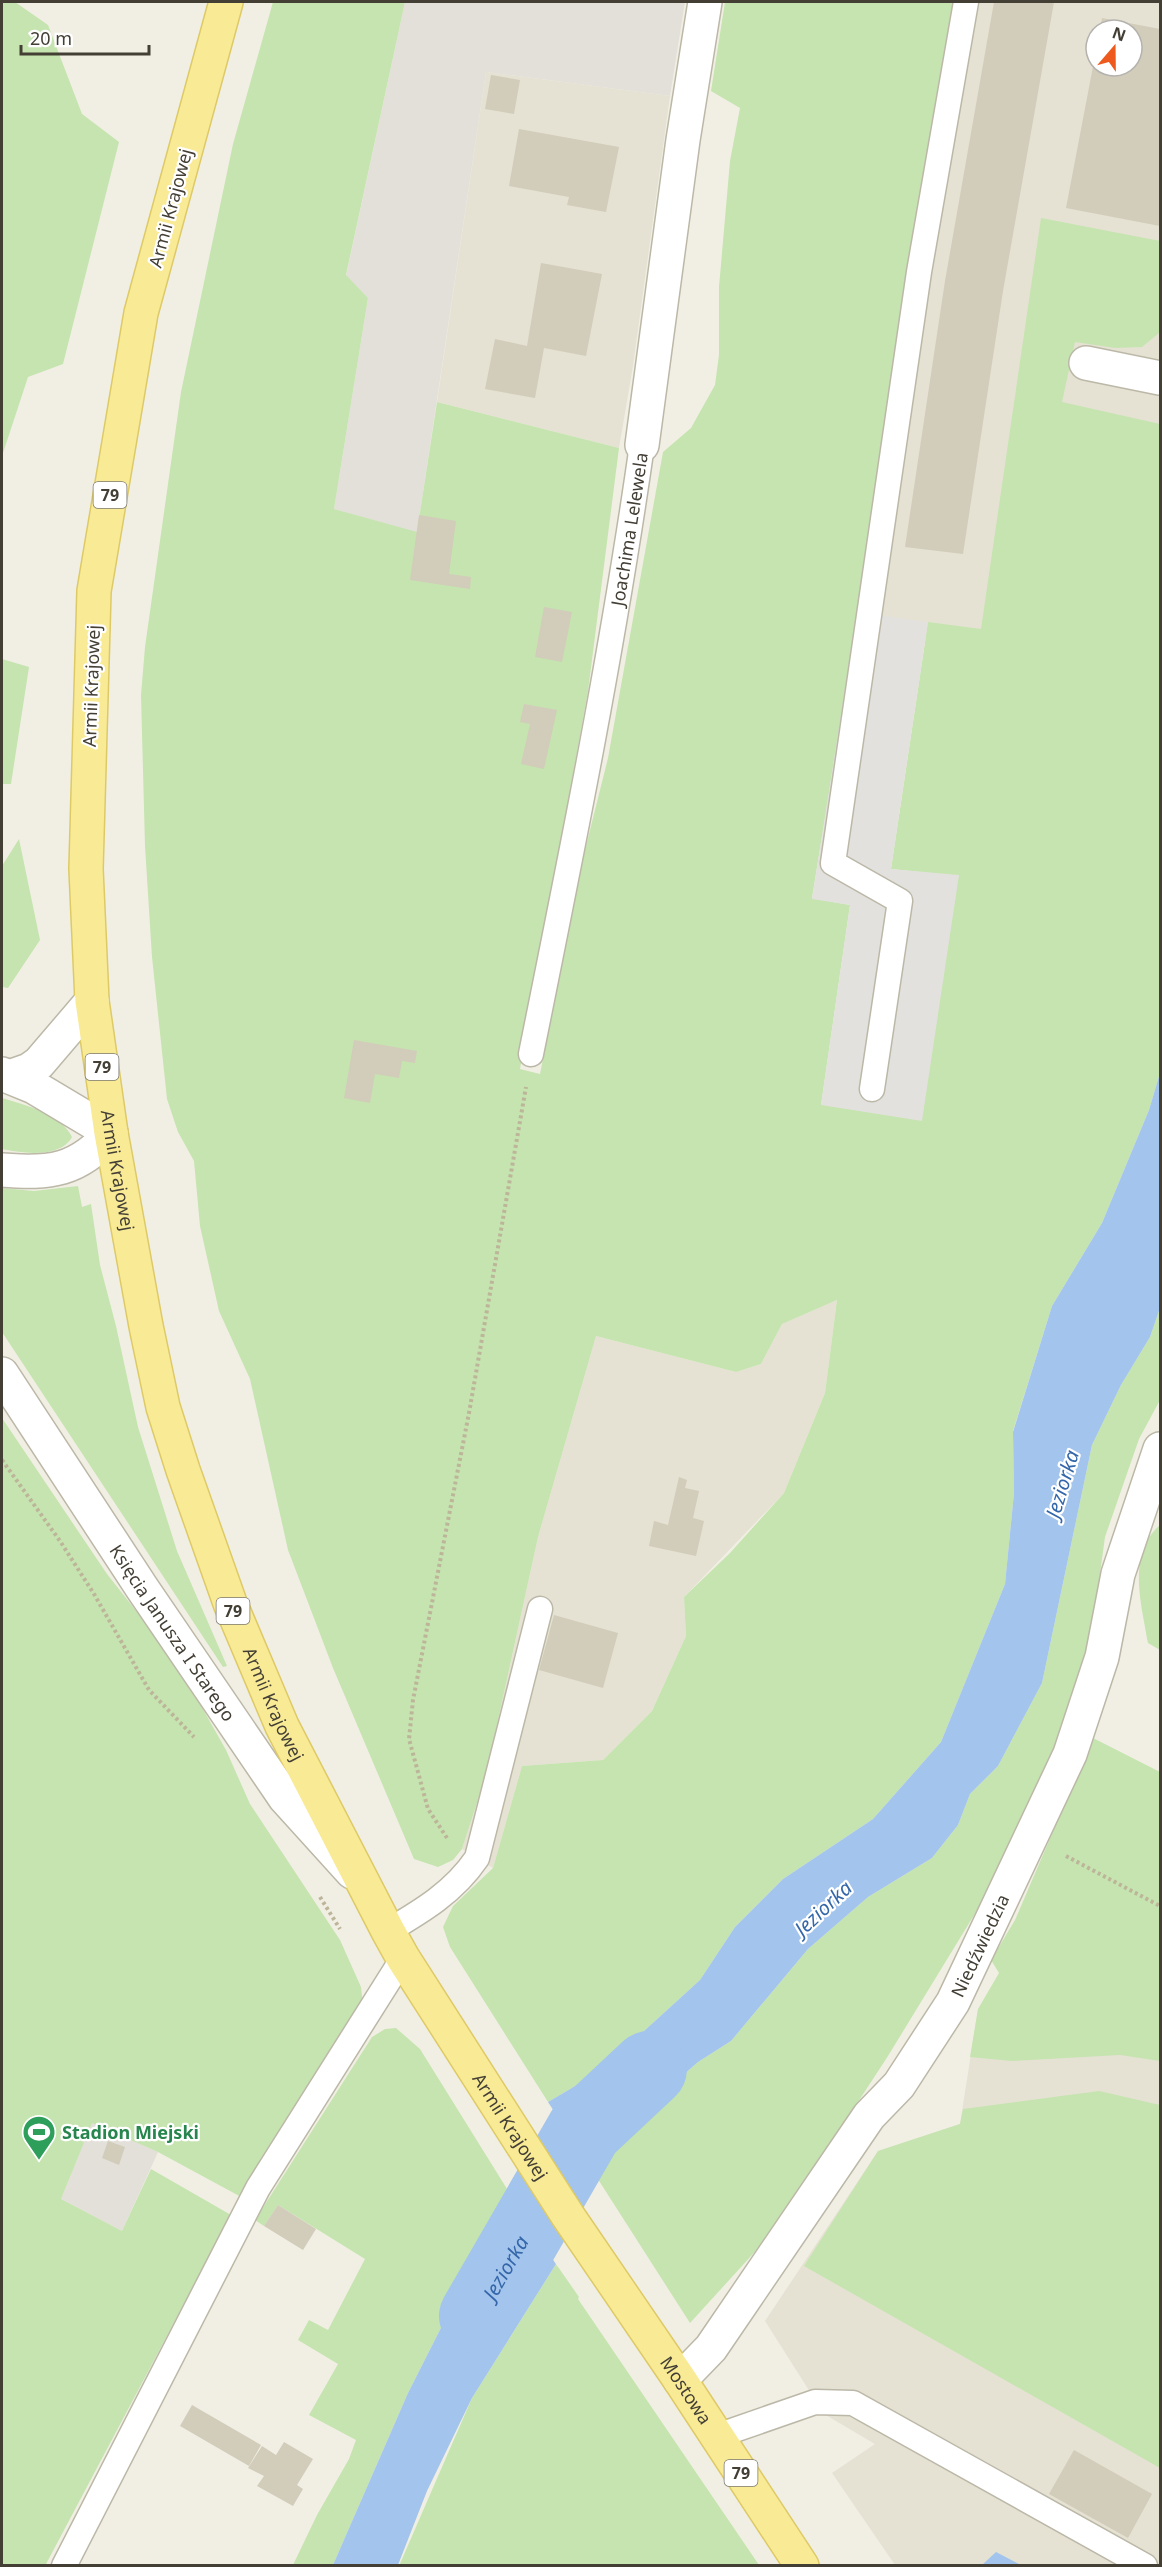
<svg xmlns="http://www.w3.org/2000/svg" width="1162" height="2567" font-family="'Noto Sans',sans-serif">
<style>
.residential{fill:#e5e2d3;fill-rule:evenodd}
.industrial{fill:#e3e0d9}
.green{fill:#c5e4af}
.parking{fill:#e2e1dd}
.water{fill:#a3c4ec}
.pier{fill:#f1efe4}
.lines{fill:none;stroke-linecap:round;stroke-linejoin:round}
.river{stroke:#a3c4ec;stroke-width:76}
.building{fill:#d2ccba}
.service-casing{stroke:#bcb8a8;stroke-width:27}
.minor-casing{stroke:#bcb8a8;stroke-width:36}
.tertiary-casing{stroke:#bcb8a8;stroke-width:36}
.primary-casing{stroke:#ddca67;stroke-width:36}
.path{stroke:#bdb59a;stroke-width:4;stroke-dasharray:3 3;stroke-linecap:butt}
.service{stroke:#fff;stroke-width:24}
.minor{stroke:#fff;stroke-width:33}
.tertiary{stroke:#fff;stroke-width:33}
.primary{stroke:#f9ea96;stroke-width:33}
.labels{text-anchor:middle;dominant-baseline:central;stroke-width:4.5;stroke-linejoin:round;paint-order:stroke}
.shield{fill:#fff;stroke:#7b7972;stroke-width:1.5}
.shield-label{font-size:16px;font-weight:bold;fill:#433f35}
.street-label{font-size:18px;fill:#433f35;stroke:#fff}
.leisure-label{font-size:18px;font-weight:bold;fill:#27864d;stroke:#fff;text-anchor:start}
.water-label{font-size:20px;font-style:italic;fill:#3467a9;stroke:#fff}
</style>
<rect width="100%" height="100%" fill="#f1efe4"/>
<!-- residential -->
<g class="residential">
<path d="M955 2H1160V725L857 612 869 548 906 273ZM1096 30H1132V66H1096Z"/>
<path d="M486 72 670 96 633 366 619 448 437 402Z"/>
<path d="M837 1300 825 1393 784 1493 684 1597 686 1636 652 1711 603 1760 522 1766 493 1868 462 1849 486 1775 538 1537 596 1336 736 1372 761 1364 782 1324Z"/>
<path d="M978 2009 1160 2061V2565H895L832 2473 875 2444 824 2414 765 2321 878 2151 960 2124Z"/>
</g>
<!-- industrial -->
<g class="industrial">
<path d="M405 2H685L670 96 486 72 417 533 334 509 368 298 346 276Z"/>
<path d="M92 2122 158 2152 122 2231 61 2199Z"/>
</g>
<!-- green -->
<g class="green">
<path d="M2 2H15L48 25 82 114 119 142 63 364 28 377 3 453 2 476Z"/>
<path d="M273 2H405L346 275 368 298 334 509 417 532 437 402 619 448 588 691 520 1069 540 1074 583 858 608 758 663 452 691 428 715 385 719 355V287L730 161 740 108 711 91 725 2H955L906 273 869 548 812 898 850 905 821 1105 959 876 891 869 928 622 981 629 1041 218 1160 241 1159 333 1142 347 1115 348 1075 342 1062 402 1160 424V1073L1149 1110 1102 1223 1052 1306 1013 1431 1014 1493 1005 1584 941 1742 873 1819 783 1879 735 1927 700 1980 599 2072 548 2102 450 1947 443 1927 453 1906 493 1868 522 1766 603 1760 652 1711 686 1636 684 1597 730 1553 784 1493 825 1393 837 1300 782 1324 761 1364 736 1372 596 1336 538 1537 486 1775 462 1849 453 1860 438 1867 414 1859 333 1668 288 1550 250 1379 219 1311 200 1226 194 1161 178 1132 167 1099 152 957 145 846 141 695 145 647 181 392 233 144Z"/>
<path d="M2 659 29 667 11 784H2Z"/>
<path d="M19 839 40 940 8 988 2 987V866Z"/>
<path d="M2 1098C25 1105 61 1114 72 1137 60 1159 21 1153 2 1149Z"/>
<path d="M78 1186 82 1207 91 1204 100 1265 116 1326 138 1427 177 1551 227 1666 223 1667 2 1332V1188L34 1191Z"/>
<path d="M1160 1308V1400L1139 1439 1105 1537 1092 1632 1054 1750 979 1907 888 2056 773 2232 690 2323 594 2173 641 2112 698 2062 731 2041 808 1949 868 1897 932 1858 958 1825 970 1794 998 1766 1042 1683 1092 1445 1121 1385 1150 1337Z"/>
<path d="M2 1418 107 1574 163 1645 200 1704 226 1750 250 1804 340 1940 361 1987 363 2005 243 2198 158 2152 92 2123 61 2199 122 2231 151 2169 231 2215 45 2566 2 2565Z"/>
<path d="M1160 1525V1650L1148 1643C1142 1605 1126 1554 1160 1525Z"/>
<path d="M1093 1738 1160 1772V2061L1120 2055 1012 2061 970 2057 978 2009 999 1973 991 1960 1015 1920Z"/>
<path d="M396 2028 420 2049 512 2197 448 2314 408 2393 333 2565H293L317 2515 349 2459 356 2440 309 2415 338 2364 298 2340 309 2320 328 2330 365 2259 278 2205 264 2226 255 2220 372 2037 385 2029Z"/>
<path d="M1099 2091 1160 2105V2468L804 2266 878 2151 960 2124 963 2109Z"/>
<path d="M556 2264 579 2297 578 2299 759 2565 399 2566 472 2398Z"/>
</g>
<!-- parking -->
<path class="parking" d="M857 612 928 622 891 869 959 875 922 1121 821 1105 850 905 812 899Z"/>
<!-- water -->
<g class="water">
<path d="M1160 1073V1308L1150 1337 1121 1385 1092 1445 1042 1683 998 1766 970 1794 958 1825 932 1858 868 1897 808 1949 731 2041 698 2062 641 2112 594 2173 548 2102 599 2072 700 1980 735 1927 783 1879 873 1819 941 1742 1005 1584 1014 1493 1013 1432 1052 1306 1102 1223 1149 1110Z"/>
<path d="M512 2197 556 2264 472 2398 427 2491 398 2565H333L408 2393 448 2314Z"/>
<path d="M996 2552 1021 2565H982Z"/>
</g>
<!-- pier -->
<g class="pier">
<path d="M546 2100 596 2176 592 2175 545 2104Z"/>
<path d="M511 2194 515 2195 558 2262V2267Z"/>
</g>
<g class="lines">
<!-- river -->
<path class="river" id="s1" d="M477 2316 585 2129 649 2069"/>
</g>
<!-- building -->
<g class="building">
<path d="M994 2H1054L1003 291 963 554 905 547 945 281Z"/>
<path d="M1102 18 1160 29V226L1066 208 1095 56 1096 66H1132V30H1100Z"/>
<path d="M491 75 520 80 514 114 485 109Z"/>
<path d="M519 129 619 147 606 212 567 205 569 197 509 186Z"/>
<path d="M541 263 602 274 586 356 544 348 535 398 485 389 495 339 527 346Z"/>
<path d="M419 515 456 521 449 574 471 577 470 589 410 580Z"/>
<path d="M544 607 572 612 562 662 535 657Z"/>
<path d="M524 704 557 710 544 769 521 764 530 724 520 722Z"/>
<path d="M354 1040 417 1051 415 1063 402 1061 399 1078 375 1074 370 1103 344 1098Z"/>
<path d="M679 1477 687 1480 685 1488 699 1491 693 1518 704 1521 696 1556 649 1546 654 1521 668 1525Z"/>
<path d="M554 1615 618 1633 603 1688 539 1670Z"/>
<path d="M108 2141 125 2147 119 2165 102 2158Z"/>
<path d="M278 2205 316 2229 303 2250 264 2226Z"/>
<path d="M192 2405 261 2445 249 2466 180 2426Z"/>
<path d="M284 2442 313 2459 297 2485 303 2489 293 2506 257 2486 264 2476 248 2468 262 2446 276 2455Z"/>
<path d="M1074 2450 1152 2494 1128 2538 1049 2494Z"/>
</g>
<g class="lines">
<!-- service casing -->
<g class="service-casing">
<g id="service">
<path id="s2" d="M531 1054C572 851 613 649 642 445"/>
<path d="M872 1089 900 901 833 863 919 272 966 2"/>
<path d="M388 1931C422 1911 454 1892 477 1858L540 1609"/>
<path d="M717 2436 815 2402 853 2403 1145 2566"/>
<path d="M64 2566 258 2188 403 1958"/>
</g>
</g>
<!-- minor casing -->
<g class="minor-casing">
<g id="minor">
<path d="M1086 363 1160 378"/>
<path d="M642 445 683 140 705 2"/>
<path id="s3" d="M680 2380 711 2348 869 2116 899 2085 953 2002 1070 1754 1102 1657 1118 1574 1160 1449"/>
</g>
</g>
<!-- tertiary casing -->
<g class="tertiary-casing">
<g id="tertiary">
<path d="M2 1074 34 1087 111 1133C78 1171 50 1174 2 1170"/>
<path d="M12 1076 29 1070 39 1063 92 1001"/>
<path id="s4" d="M2 1374 142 1588 285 1798 352 1872"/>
</g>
</g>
<!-- primary casing -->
<g class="primary-casing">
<g id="primary">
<path id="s5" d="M226 2 141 313 94 591 86 869 92 1001 111 1133 146 1326 163 1407 183 1470 230 1603 282 1726 388 1931 403 1958 568 2216 680 2380 802 2566"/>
</g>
</g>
<!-- path -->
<g class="path">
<path d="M2 1460 60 1541 94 1594 149 1690 194 1737"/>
<path d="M447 1838 428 1809 409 1739 413 1700 469 1413 526 1087"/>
<path d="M1066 1856 1160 1906"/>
<path d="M320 1897 340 1929"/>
</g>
<!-- service -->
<use href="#service" class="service"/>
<!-- minor -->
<use href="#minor" class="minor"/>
<!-- tertiary -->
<use href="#tertiary" class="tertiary"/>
<!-- primary -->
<use href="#primary" class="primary"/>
</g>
<!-- icons -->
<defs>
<g id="stadium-pin" transform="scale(1.725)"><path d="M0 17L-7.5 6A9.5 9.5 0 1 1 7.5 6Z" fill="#2e9e5b" stroke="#fff"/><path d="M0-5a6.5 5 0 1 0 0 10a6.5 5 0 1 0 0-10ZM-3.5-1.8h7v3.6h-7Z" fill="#fff"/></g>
</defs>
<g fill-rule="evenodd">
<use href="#stadium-pin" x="39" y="2132"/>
</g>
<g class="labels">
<!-- shield labels -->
<g class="shield">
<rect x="93.5" y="482" width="33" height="26" rx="4.5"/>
<rect x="85.5" y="1054" width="33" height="26" rx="4.5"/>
<rect x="216.5" y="1598" width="33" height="26" rx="4.5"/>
<rect x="724.5" y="2460" width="33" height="26" rx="4.5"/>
</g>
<g class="shield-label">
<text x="110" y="495">79</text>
<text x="102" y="1067">79</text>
<text x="233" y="1611">79</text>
<text x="741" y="2473">79</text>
</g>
<!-- street labels -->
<g class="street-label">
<text transform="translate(170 208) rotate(-75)">Armii Krajowej</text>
<text stroke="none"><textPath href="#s2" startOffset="534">Joachima Lelewela</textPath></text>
<text transform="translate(91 686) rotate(-88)">Armii Krajowej</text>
<text stroke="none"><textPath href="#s5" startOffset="1186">Armii Krajowej</textPath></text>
<text stroke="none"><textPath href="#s4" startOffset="310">Księcia Janusza I Starego</textPath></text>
<text stroke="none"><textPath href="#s5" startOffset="1744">Armii Krajowej</textPath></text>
<text stroke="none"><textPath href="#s3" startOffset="530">Niedźwiedzia</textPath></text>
<text stroke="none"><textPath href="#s5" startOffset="2229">Armii Krajowej</textPath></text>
<text stroke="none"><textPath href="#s5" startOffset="2546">Mostowa</textPath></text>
</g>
<!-- leisure labels -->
<g class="leisure-label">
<text x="62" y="2132">Stadion Miejski</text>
</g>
<!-- water labels -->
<g class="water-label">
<text transform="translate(1062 1484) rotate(-73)">Jeziorka</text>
<text transform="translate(823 1908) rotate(-43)">Jeziorka</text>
<text stroke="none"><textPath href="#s1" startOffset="56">Jeziorka</textPath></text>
</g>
</g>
<!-- border -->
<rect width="1162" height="2567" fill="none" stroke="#433f35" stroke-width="6"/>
<!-- north arrow -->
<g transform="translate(1114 48) rotate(20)"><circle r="28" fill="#ffffff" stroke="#b4b2ae" stroke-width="1.5"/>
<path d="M0-4.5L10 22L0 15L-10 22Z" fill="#ee5a1e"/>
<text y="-9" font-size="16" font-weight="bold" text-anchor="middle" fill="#433f35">N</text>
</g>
<!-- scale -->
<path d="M21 45v9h128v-9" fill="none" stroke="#433f35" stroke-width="3"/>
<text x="30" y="45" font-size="18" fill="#433f35" stroke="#ffffff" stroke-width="4.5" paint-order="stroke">20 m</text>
</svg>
